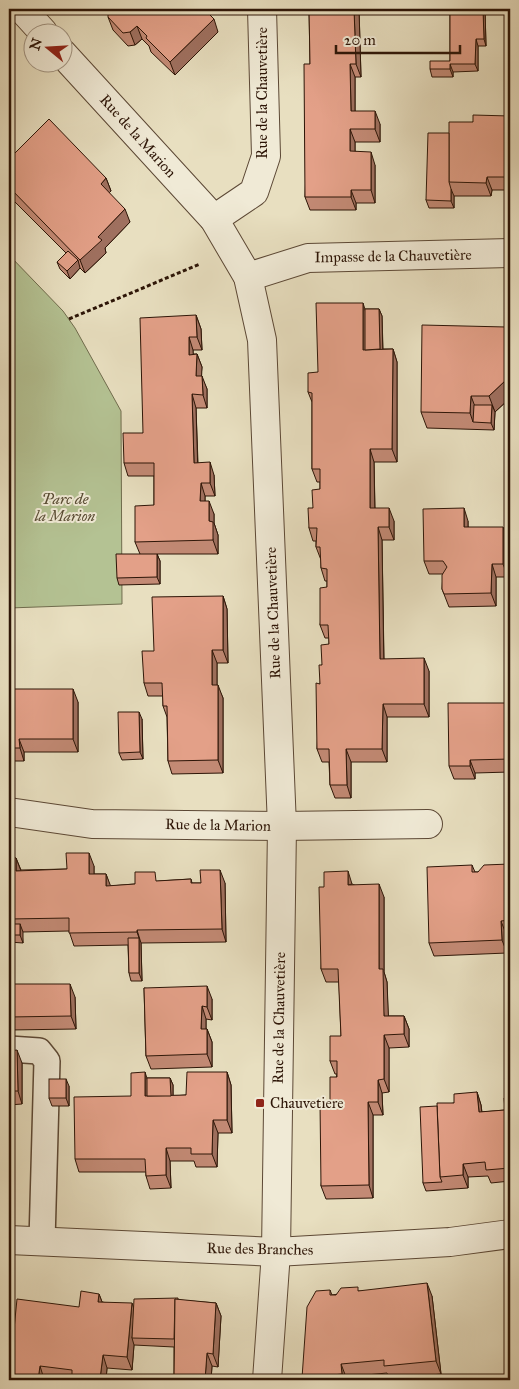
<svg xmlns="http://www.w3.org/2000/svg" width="519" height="1389" font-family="'IM FELL Great Primer',serif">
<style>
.green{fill:#b4c293;stroke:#706c4d}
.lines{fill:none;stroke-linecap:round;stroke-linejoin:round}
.service-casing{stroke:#5c4835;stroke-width:28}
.minor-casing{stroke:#5c4835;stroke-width:30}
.path{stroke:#2d1507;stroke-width:3;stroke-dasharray:4 2.5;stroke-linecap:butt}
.service{stroke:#f0ead6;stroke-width:25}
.minor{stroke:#f0ead6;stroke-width:28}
.wall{fill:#c38a75;stroke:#2d1507}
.shaded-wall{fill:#9f705f;stroke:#2d1507}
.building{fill:#e3a088;stroke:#2d1507}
.poi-dot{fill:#8f2418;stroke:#f0ead6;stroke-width:2}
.labels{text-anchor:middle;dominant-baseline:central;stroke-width:4;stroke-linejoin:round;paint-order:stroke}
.street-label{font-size:15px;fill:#2d1507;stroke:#f0ead6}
.park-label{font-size:15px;font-style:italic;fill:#564931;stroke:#f0ead6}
.poi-label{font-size:15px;fill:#2d1507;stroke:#f0ead6;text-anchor:start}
</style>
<rect width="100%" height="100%" fill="#e8dfc0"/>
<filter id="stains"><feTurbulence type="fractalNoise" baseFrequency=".004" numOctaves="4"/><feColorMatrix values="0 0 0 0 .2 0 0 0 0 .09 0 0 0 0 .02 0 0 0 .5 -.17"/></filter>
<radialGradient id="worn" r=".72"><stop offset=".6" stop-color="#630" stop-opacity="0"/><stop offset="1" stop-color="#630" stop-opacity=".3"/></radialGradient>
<!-- green -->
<path class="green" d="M9 255 63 311 75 328 121 411 122 604 9 608Z"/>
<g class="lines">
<!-- service casing -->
<g class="service-casing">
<path id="service" d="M9 1049 39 1051 47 1061 42 1241"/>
</g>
<!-- minor casing -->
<g class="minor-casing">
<g id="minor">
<path d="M22 9 43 32"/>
<path d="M62 53 214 219 248 277 262 340 282 826 276 1252 267 1380"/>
<path d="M214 219 254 192 266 156 262 9"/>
<path d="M248 277 308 258 510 253"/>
<path d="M9 812 92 824 282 826 428 824"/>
<path d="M9 1240 276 1252 450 1242 510 1234"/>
</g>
</g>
<!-- path -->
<path class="path" d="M69 319 200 264"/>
<!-- service -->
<use href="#service" class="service"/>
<!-- minor -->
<use href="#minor" class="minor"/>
</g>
<!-- wall -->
<g class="wall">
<path d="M309 9H359L361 77H355V111L380 124V142H355V151L375 165V203H356V210H310L305 197 310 64Z"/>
<path d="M433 9H485L486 46H478V71L453 72V77H432L430 69 450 61V10H434Z"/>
<path d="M108 17 218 32 175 75 151 52 149 46 142 39 135 45 128 46 113 30Z"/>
<path d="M510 116V190H492L491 196H454V208H429L426 200 449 133 473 122Z"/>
<path d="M9 149 14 154 106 178 111 191 109 193 130 222 105 248 106 253 85 273 80 268 70 279 60 269 57 262 66 253 9 196Z"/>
<path d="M365 309H379L382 316 383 349H393L397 362V462H374L375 508 394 521V540H382L384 659 429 671V717H387V762H351V798H335L330 785 329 762H322L317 749 320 684 322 665 329 644V638H325L320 625 327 587V581H325L321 568V560L316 547V541H313L309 528 313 508 320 489V482H317L312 469V402L308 392 318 372Z"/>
<path d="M196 315 201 329 202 350H193V354H197L202 367 201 376 207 389V408H196L198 463 214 475 215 496H205V501L214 514V523L218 535V554H157L160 561V584L119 585 117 578 140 554 135 542 154 505V476H128L124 463 143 433Z"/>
<path d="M510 336V398L495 412 494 430 427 428 421 412Z"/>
<path d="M468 521V527L508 540V577H496V606L449 607 442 589 443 574H429L424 561Z"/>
<path d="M223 596 227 609 228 663H217V685L223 698V773L172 774 168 761 167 717 163 706V696H148L144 683 154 651Z"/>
<path d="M9 689 78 702V752H24V761H9Z"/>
<path d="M510 703V772L475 773V779H454L449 766Z"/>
<path d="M142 719 143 759 122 760 119 753Z"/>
<path d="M9 858H16L21 870 67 869 94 866V874H106L110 886 135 884 159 881 191 879 192 883H225L226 942 141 943 142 981H131L129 973 128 945 74 946 69 931 22 932 23 943 9 942Z"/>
<path d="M510 864V933L506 934 507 953 434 956 429 943 472 865 475 872H478Z"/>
<path d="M352 884 384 897V972L387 982 388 1016H404L409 1029V1047L389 1048V1092L382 1093 383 1115H373V1198L326 1199 321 1186 330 1103 337 1074H335L330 1061 341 1036 339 982H326L321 969 324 887Z"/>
<path d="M9 984 75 997 76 1029 9 1030Z"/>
<path d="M144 988 212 999V1020L206 1019V1029H207L212 1042V1067L151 1069 146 1056Z"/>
<path d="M9 1051 22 1063V1104L9 1105Z"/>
<path d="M227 1072 231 1085 232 1133H218L217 1167H196L194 1161H170L171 1188 150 1189 146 1176V1172H79L75 1159 147 1078H170L173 1085V1096L186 1095Z"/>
<path d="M69 1086V1106H52L49 1098Z"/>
<path d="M477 1092 481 1105 482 1112 505 1110 510 1098V1181L491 1183 488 1176 468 1177V1188L426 1191 423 1183 437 1106 454 1103Z"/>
<path d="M330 1290 332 1295 359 1291 432 1296 441 1374 389 1379 387 1373 346 1377V1380H303L302 1378Z"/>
<path d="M99 1294 102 1302 134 1308 178 1300 216 1303 221 1316 218 1367 212 1366 211 1380H174V1347L134 1345 132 1370 107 1368 106 1380H51L44 1379V1380H9L79 1307Z"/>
</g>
<!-- shaded-wall -->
<g class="shaded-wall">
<path d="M354 9H359L361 77 356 64Z"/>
<path d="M483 9H485L486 46 484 39Z"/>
<path d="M214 19 218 32 175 75 170 62Z"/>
<path d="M137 26 142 39 135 45 130 32Z"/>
<path d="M476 39 478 46V71L475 64Z"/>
<path d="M350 64 355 77V124L351 111Z"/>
<path d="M450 64 453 72V77L450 69Z"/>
<path d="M375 111 380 124V142L375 129Z"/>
<path d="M350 129 355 142V164L350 151Z"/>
<path d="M371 152 375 165V203L371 190Z"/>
<path d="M487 177 492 190 491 196 486 183Z"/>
<path d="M106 178 111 191 105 197 101 184Z"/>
<path d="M451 189 454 196V208L451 201Z"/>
<path d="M351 190 356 203V210L351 197Z"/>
<path d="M125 209 130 222 105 248 106 253 85 273 80 260 98 237Z"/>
<path d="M78 260 80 268 70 279 67 271Z"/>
<path d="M363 303 367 316 366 355 363 350Z"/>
<path d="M379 309 382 316 383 363 380 355Z"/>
<path d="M196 315 201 329 202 350 197 337Z"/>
<path d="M506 327 510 338 506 336Z"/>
<path d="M189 337 193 350 194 368 189 355Z"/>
<path d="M393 349 397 362V462L392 449Z"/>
<path d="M197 354 202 367 201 389 196 376Z"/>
<path d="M202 376 207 389V408L203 395Z"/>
<path d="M507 379 510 387V398L495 412 489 396Z"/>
<path d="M192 394 196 408 198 476 194 463Z"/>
<path d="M471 396 477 412 473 422 470 413Z"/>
<path d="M492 405 495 412 494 430 491 423Z"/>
<path d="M370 449 374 462 375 521 370 508Z"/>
<path d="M210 462 214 475 215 496 210 483Z"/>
<path d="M201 483 205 496V514L200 501Z"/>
<path d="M209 501 214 514V523L218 535V554L213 540 209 521Z"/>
<path d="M389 508 394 521V540L389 527Z"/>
<path d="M464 508 468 521V540L464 527Z"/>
<path d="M378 527 382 540 384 672 380 659Z"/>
<path d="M503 527 508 540V577L503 564Z"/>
<path d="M157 554 160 561V584L157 577Z"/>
<path d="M492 564 496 577V606L491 593Z"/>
<path d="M223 596 227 609 228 663 223 650Z"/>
<path d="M212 650 217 663V698L212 685Z"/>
<path d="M424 658 429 671V717L424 704Z"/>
<path d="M218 685 223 698V773L218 760Z"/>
<path d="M73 689 78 702V752L73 739Z"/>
<path d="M383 704 387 717V762L382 749Z"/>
<path d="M139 712 142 719 143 759 140 752Z"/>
<path d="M19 739 24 752V761L20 748Z"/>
<path d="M346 749 351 762V798L347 785Z"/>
<path d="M470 760 475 773V779L470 766Z"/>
<path d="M89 853 94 866V887L89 874Z"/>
<path d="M16 858 21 871H16Z"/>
<path d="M220 870 225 883 226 942 222 929Z"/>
<path d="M348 871 352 884 348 885Z"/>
<path d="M106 874 111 887 106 886Z"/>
<path d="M379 884 384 897V972L387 982 389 1029 384 1016 379 969Z"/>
<path d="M501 921 506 934 507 953 502 940Z"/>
<path d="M20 924 23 932V943L20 935Z"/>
<path d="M137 930 141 943 142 981 139 973V938L137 932Z"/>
<path d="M70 984 75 997 76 1029 71 1016Z"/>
<path d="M207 986 212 999V1020L207 1007Z"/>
<path d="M202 1006 206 1019V1042L201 1029Z"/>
<path d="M404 1016 409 1029V1047L404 1034Z"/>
<path d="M207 1029 212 1042V1067L207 1054Z"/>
<path d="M384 1035 389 1048V1092L384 1079Z"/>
<path d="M17 1050 22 1063V1104L18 1091Z"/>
<path d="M145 1072 149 1085 147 1102 145 1096Z"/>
<path d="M227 1072 231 1085 232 1133 227 1120Z"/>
<path d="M170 1078 173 1085V1109L171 1102Z"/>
<path d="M66 1079 69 1086V1106L66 1098Z"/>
<path d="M378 1080 382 1093 383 1115 378 1102Z"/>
<path d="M477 1092 481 1105 483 1125 479 1112Z"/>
<path d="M368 1102 373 1115V1198L369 1185Z"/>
<path d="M213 1120 218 1133 217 1167 212 1154Z"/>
<path d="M166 1148 170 1161 171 1188 166 1175Z"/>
<path d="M463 1164 468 1177V1188L463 1175Z"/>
<path d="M427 1283 432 1296 441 1374 436 1361Z"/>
<path d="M99 1294 104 1307 98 1302Z"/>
<path d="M132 1303 137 1316 132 1338 134 1345 132 1370 127 1357Z"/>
<path d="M216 1303 221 1316 218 1367 213 1354Z"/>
<path d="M207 1353 212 1366 211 1380H205Z"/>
<path d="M103 1355 107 1368 106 1380H101L100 1379Z"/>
<path d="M341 1364 346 1377V1380H345L342 1374Z"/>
<path d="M40 1366 44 1379V1380H38Z"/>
</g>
<!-- building -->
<g class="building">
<path d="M109 9H204L214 19 170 62 146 38 147 36 137 26 130 32 123 33 108 17V10Z"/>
<path d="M309 9H354L356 64H350L351 111H375V129H350V151L371 152V190H351V197H305L304 64H310Z"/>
<path d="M450 9H483L484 39H476L475 64H450V69H430V61H450Z"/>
<path d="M473 115 510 116V177H487L486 183 449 182V122H473Z"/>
<path d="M49 119 106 178 101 184 125 209 98 237 102 240 80 260 9 187V159Z"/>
<path d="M428 133H449V182L451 189V201L426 200Z"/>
<path d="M9 149 14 154 9 159Z"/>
<path d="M68 251 78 260 67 271 57 262Z"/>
<path d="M316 303H363V350L393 349 392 449H370V508H389V527H378L380 659 424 658V704H383L382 749H346L347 785H330L329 749H317L316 683 320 684 319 665H322L321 645 329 644 328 625H320V588L327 587V569L321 568 320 547H316L317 528H309L308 508H313L312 490 320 489V469H312V393L308 392V373L318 372Z"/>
<path d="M365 309H379L380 349 365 350Z"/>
<path d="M196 315 197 337H189V355L197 354 196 376H202L203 395 192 394 194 463 210 462V483H201L200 501H209V521L213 522V540L135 542V506L154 505V463H124L123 433H143L140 318Z"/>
<path d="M422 325 506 327V336H510V379H507L489 396H471L470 413 421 412Z"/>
<path d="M474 405H492L491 423 473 422Z"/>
<path d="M509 506H510V556Z"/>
<path d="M464 508V527H503V564H492L491 593 444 594 442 589V575L447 567 443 561H424L423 509Z"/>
<path d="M116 554H157V577L117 578Z"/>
<path d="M223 596V650H212V685H218V760L168 761 167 706H163L162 683H144L142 651H154L152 597Z"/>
<path d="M9 689H73V739H19L20 748H9Z"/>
<path d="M448 703H510V759L470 760V766H449Z"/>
<path d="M118 712H139L140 752 119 753Z"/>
<path d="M66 853H89V874H106V886L135 884V872H155L156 881 191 879V883H201L200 870H220L222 929 137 930V932L69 933V918L9 919V858H16V871L67 869Z"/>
<path d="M510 864V920L501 921 502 940 429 943 427 867 472 865V872H478L484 865Z"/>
<path d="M348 871V885L379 884V969H383L384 1016H404V1034L384 1035V1079L378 1080V1102H368L369 1185 321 1186 320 1103H330V1077H337V1061H330V1036H341L338 969H321L319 887H324V872Z"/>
<rect x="9" y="924" width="11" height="11"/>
<path d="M128 938H139V973H129Z"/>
<path d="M9 984H70L71 1016 9 1017Z"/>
<path d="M207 986V1007L202 1006 201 1029H207V1054L146 1056 144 988Z"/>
<path d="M17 1050 18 1091H9V1051Z"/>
<path d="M145 1072V1096L186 1095 187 1072H227V1120H213L212 1154H191V1148H166V1175L146 1176 145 1159H75L74 1097 131 1096V1073Z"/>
<path d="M147 1078H170L171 1096H147Z"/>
<rect x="49" y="1079" width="17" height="19"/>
<path d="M477 1092 479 1112 505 1110 504 1098H510V1168L486 1170 485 1162 463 1164V1175L440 1177 437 1103H454V1094Z"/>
<path d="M437 1106 440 1177 442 1182 423 1183 420 1107Z"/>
<path d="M427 1283 436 1361 384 1366V1360L341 1364 342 1374 302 1378 307 1307 316 1291 330 1290V1295H336L341 1288 358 1287V1291Z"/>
<path d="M81 1291 99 1294 98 1302 132 1303 127 1357 103 1355 100 1379 72 1377V1370L40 1366 38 1380H9L17 1299 79 1307Z"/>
<path d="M178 1298V1300L175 1299 174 1339 132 1338 134 1299Z"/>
<path d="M175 1299 216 1303 213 1354 207 1353 205 1380H174Z"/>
</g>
<!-- markers -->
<rect class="poi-dot" x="255" y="1098" width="10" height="10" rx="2.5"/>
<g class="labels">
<!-- street labels -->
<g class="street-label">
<text transform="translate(262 93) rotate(-90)">Rue de la Chauvetière</text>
<text transform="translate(138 136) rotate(48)">Rue de la Marion</text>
<text transform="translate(393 256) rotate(-1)">Impasse de la Chauvetière</text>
<text transform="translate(273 613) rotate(-92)">Rue de la Chauvetière</text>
<text transform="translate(218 825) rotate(1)">Rue de la Marion</text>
<text transform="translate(279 1018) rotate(-89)">Rue de la Chauvetière</text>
<text transform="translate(260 1249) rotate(1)">Rue des Branches</text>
</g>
<!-- park labels -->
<g class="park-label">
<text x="65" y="499">Parc de<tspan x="65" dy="17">la Marion</tspan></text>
</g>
<!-- poi labels -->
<g class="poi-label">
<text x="270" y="1103">Chauvetiere</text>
</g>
</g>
<!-- margin -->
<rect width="519" height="1389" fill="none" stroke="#e8dfc0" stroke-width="30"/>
<rect x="10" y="10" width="499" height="1369" fill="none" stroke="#2d1507" stroke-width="2.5"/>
<rect x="15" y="15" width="489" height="1359" fill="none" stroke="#2d1507"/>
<!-- north arrow -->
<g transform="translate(48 48) rotate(288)"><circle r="24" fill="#f0ead6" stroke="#a29583"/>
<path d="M0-4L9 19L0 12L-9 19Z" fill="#8f2418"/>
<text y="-8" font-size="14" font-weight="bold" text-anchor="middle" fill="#2d1507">N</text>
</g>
<!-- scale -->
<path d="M336 45v8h124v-8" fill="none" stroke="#2d1507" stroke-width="2.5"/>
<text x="344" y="45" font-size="15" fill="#2d1507" stroke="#f0ead6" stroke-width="4" paint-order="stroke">20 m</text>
<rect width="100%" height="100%" filter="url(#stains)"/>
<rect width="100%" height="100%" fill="url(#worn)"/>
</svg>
